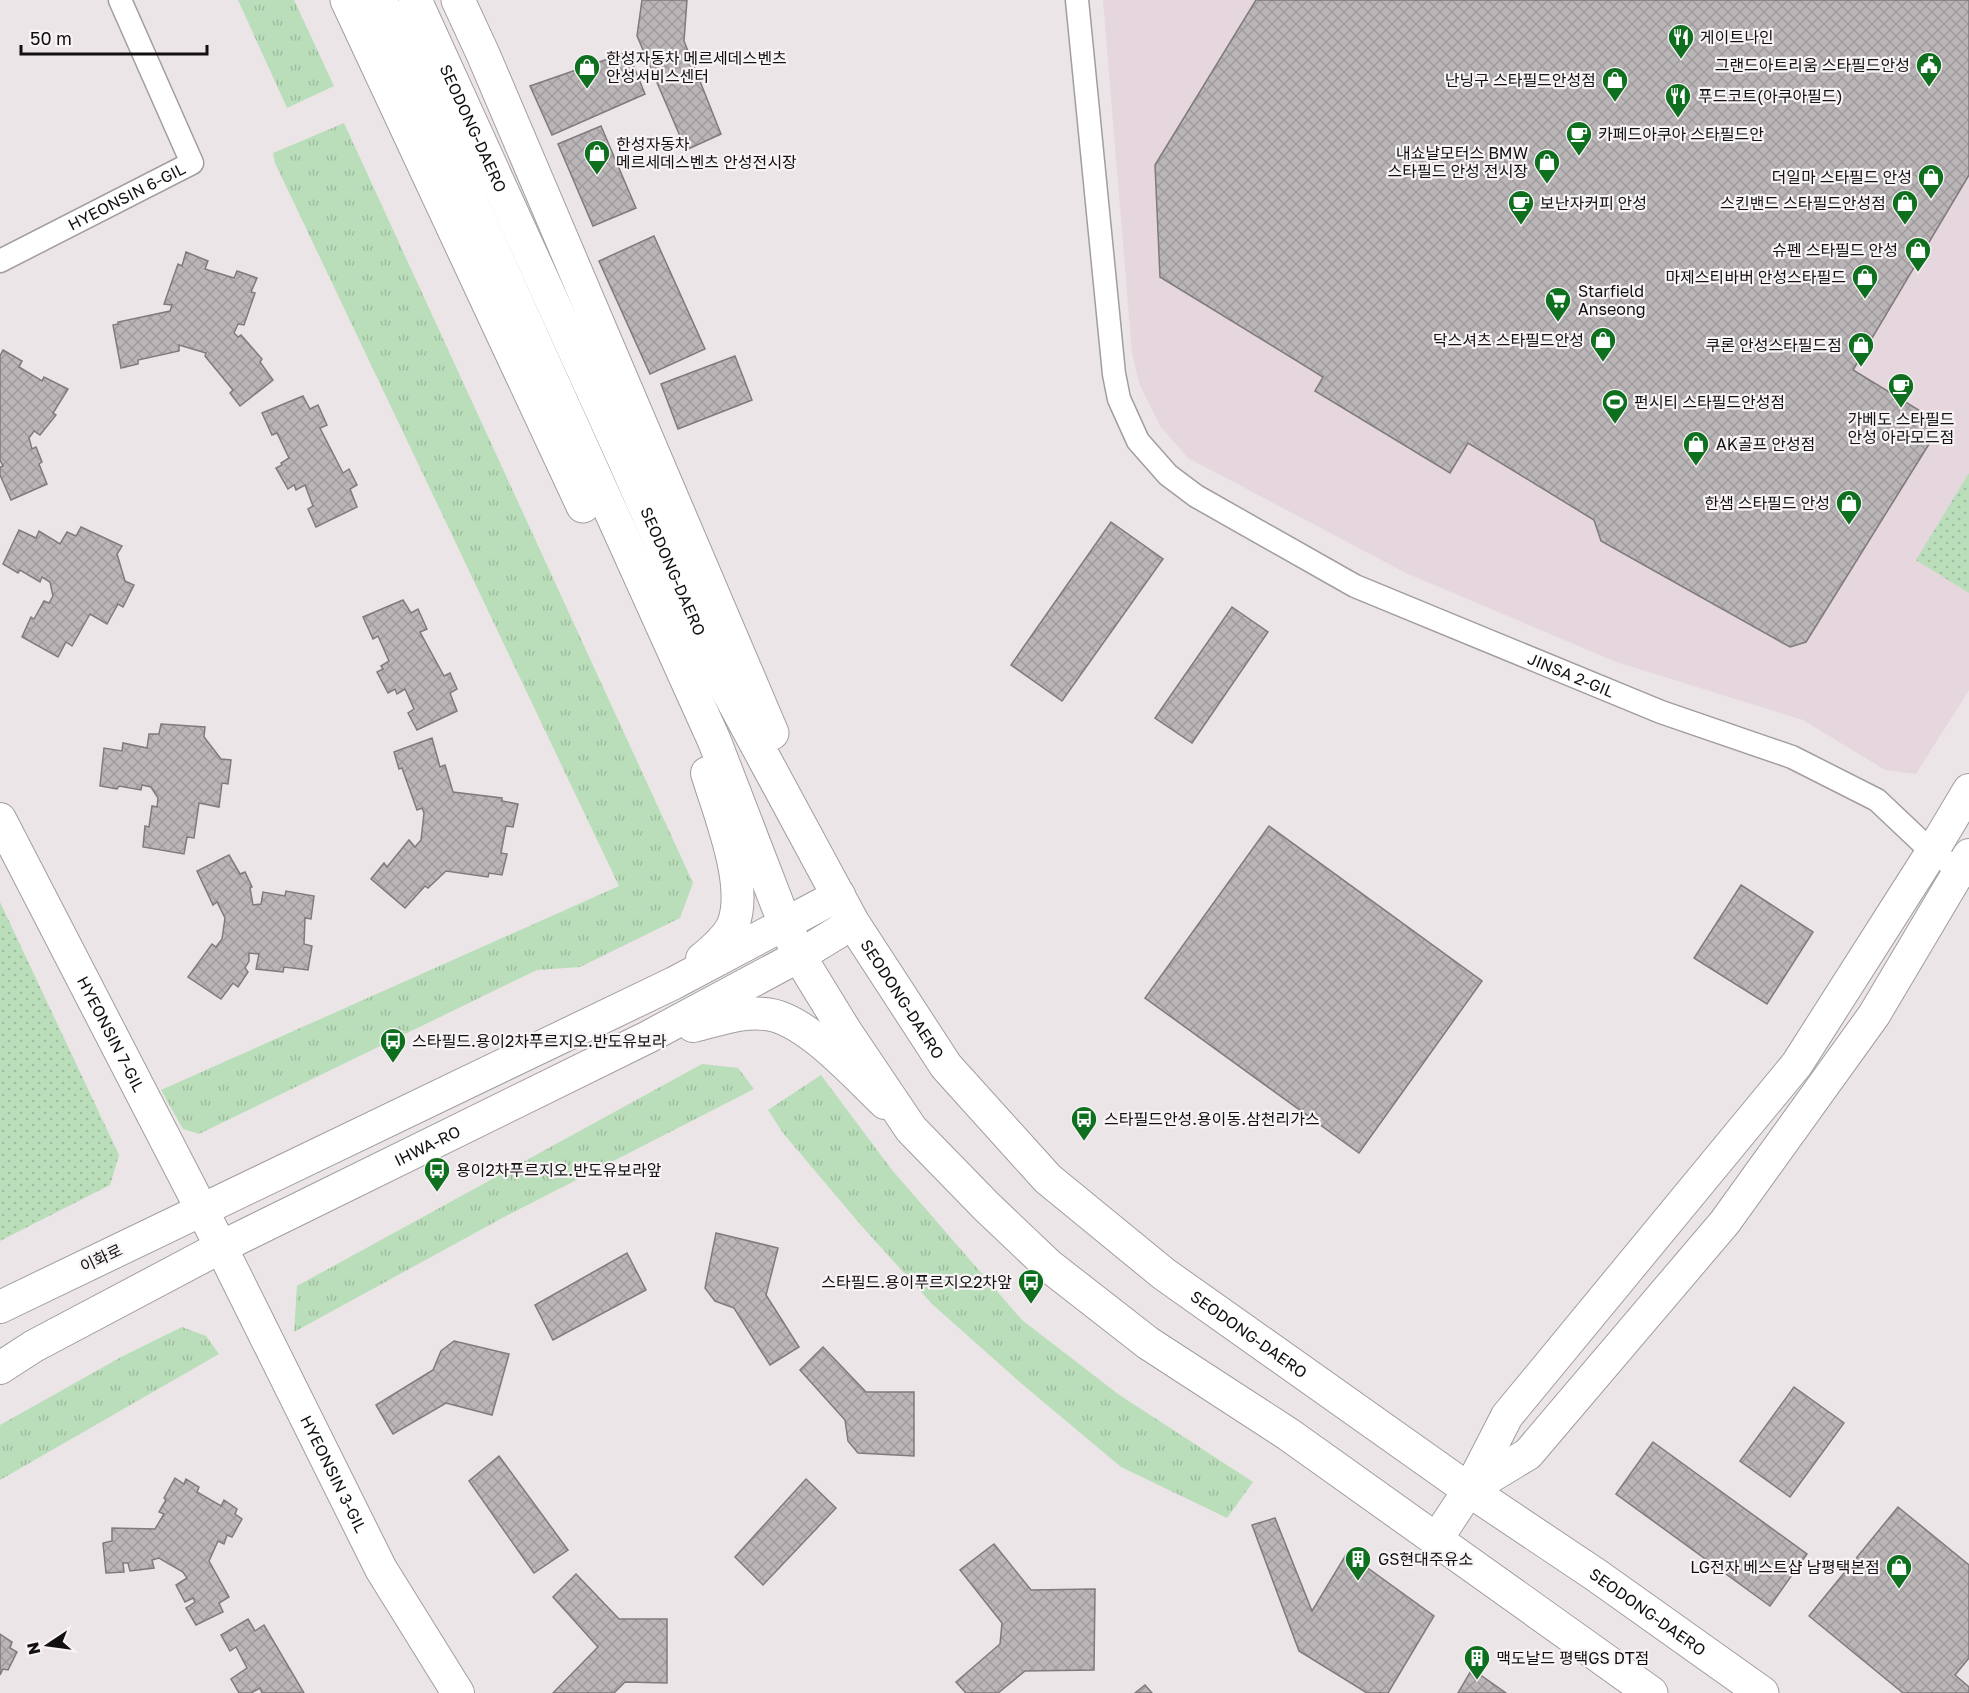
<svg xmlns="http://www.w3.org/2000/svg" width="1969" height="1693" font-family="'Golos Text','Noto Sans KR',sans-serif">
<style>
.built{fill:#e5d7dd}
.grass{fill:url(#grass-tufts)}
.park{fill:url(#park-dots)}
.building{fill:url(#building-cross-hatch);stroke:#7f7a7c;stroke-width:1.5}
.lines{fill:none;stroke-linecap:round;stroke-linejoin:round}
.street-casing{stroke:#a29d9f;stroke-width:25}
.secondary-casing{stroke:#a29d9f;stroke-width:34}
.primary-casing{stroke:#a29d9f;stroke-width:35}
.street{stroke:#fff;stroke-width:22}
.secondary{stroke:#fff;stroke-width:32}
.primary{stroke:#fff;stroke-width:33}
.labels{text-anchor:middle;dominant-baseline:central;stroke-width:4.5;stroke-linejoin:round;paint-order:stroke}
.poi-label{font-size:16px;fill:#121011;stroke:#f8f3f5;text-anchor:start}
.street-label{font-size:16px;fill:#121011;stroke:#f8f3f5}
</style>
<defs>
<pattern id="grass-tufts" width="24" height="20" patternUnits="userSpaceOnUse" patternTransform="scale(1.5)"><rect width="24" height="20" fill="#badeb9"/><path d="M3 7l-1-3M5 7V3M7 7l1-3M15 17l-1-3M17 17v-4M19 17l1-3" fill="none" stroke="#9fbd9e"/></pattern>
<pattern id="park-dots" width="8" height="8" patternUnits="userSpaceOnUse" patternTransform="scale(1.5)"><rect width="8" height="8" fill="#badeb9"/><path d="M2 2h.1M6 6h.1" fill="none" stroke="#9fbd9e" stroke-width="1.8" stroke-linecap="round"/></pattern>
<pattern id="building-cross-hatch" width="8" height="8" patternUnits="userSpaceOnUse" patternTransform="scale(1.5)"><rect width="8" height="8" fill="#bab5b7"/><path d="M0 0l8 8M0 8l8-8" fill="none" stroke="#9f9b9c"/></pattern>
</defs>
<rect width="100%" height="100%" fill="#ebe5e8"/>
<!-- built -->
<path class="built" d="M1103 0H1969V690L1916 774 1885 770 1803 720 1616 662 1406 573 1188 458 1160 426 1139 383 1132 353Z"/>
<!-- grass -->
<g class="grass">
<path d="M238 0H294L334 86 287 108Z"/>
<path d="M344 123 693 883 680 918 580 967 537 970 199 1134 183 1129 161 1090 619 886 275 163 273 153Z"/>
<path d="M702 1064 738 1068 754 1089 506 1216 294 1332 297 1286Z"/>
<path d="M821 1075 892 1170 1022 1320 1118 1394 1253 1482 1227 1518 1121 1467 1022 1384 932 1304 859 1223 783 1133 768 1110Z"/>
<path d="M182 1327 206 1336 219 1354 0 1480V1425L123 1356Z"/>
</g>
<!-- park -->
<g class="park">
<path d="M1969 473V593L1916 560Z"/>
<path d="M0 902 119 1155 110 1185 0 1241Z"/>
</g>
<!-- building -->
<g class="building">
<path d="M642 0H687L684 41 721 134 686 150 637 36Z"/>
<path d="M1256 0H1969V175L1853 370 1930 417 1934 436 1806 642 1790 647 1601 541 1594 520 1468 443 1450 473 1315 391 1323 377 1160 277 1155 165Z"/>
<path d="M628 52 645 94 552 135 530 86Z"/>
<path d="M601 126 636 208 593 226 558 144Z"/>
<path d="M654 236 705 349 650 374 599 261Z"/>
<path d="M186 252 208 261 205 269 234 278 237 271 257 278 251 292 255 293 244 325 238 324 234 333 238 337 241 335 262 359 260 362 273 380 240 406 230 393 233 390 205 356 206 353 179 345V351L138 360V364L121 368 113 325 118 324V322L170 311 172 305 164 304 178 264 182 266Z"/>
<path d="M3 350 22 361 19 367 42 381 44 377 68 389 53 413 56 415 40 435 34 431 29 438 32 449 36 447 42 462 39 464 47 484 11 500 0 475V467L3 466 0 460V356Z"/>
<path d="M735 356 752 400 678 429 661 384Z"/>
<path d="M303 396 310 409 318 405 327 425 320 428 343 473 349 469 357 485 350 489 357 507 316 527 308 509 313 506 305 485 296 490 294 485 288 489 276 468 282 465 281 463 289 458 277 433 272 435 262 413Z"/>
<path d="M1111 522 1163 559 1062 701 1011 665Z"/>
<path d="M81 527 122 546 117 554 125 581 134 585 123 607 118 604 107 624 90 614 72 646 66 642 58 657 22 637 31 617 34 619 44 601 49 603 53 596 50 582 42 577 40 582 20 570 18 573 3 564 19 530 36 538 39 531 60 544 67 532 76 536Z"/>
<path d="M403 600 411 613 418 609 427 629 420 632 444 676 450 673 457 689 450 693 457 711 417 730 408 713 414 709 405 689 397 694 395 689 388 693 377 672 383 669 381 666 389 661 378 636 373 639 363 617Z"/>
<path d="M1232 607 1268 632 1192 743 1155 718Z"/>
<path d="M161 724 205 727 204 737 221 759 231 760 228 784 222 783 219 807 199 803 194 838 187 837 184 854 143 847 145 826 149 827 152 806 157 807 158 798 151 787 142 785 141 790 119 786 117 789 100 786 104 748 122 751 123 743 147 748 149 734H159Z"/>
<path d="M432 738 440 767 445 765 453 792 502 798V801L518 804 513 827 506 826 501 853 507 854 502 875 489 873 488 877 446 871 428 888 425 886 405 908 371 879 384 863 387 867 409 840 415 847 421 840 424 813 422 808 417 810 402 768 399 769 394 752Z"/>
<path d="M1269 826 1482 981 1359 1153 1145 998Z"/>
<path d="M229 855 240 874 245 872 252 887 250 888 253 905 261 904 263 892 285 896 286 891 314 896 311 919 305 918 304 944 312 946 308 970 284 967 283 972 256 969 259 954 249 953V961L245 968 248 972 238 987 233 983 221 999 188 977 212 944 216 947 222 939 225 918 217 902 213 905 197 871Z"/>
<path d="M1741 885 1813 932 1767 1004 1694 958Z"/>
<path d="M716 1233 778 1248 766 1295 799 1347 770 1365 734 1308 715 1301 705 1288Z"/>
<path d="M627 1253 646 1290 553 1340 535 1305Z"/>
<path d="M454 1341 509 1354 492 1415 446 1403 393 1434 376 1405 433 1370 441 1351Z"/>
<path d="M823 1347 866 1392H914V1456L858 1453 848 1441 845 1420 800 1370Z"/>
<path d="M1794 1387 1844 1423 1790 1497 1740 1461Z"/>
<path d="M1653 1442 1807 1554 1770 1606 1616 1494Z"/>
<path d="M499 1456 568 1550 534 1573 469 1481Z"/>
<path d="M175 1478 184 1484 186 1479 199 1487 197 1492 221 1506 224 1500 237 1509 235 1514 242 1519 232 1537 227 1535 224 1544 218 1541 209 1561 229 1597 219 1603 223 1612 196 1625 186 1608 195 1602 193 1598 185 1602 176 1585 187 1578 183 1572 159 1558 152 1560 154 1568 130 1571 128 1563H123L124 1572 106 1573 103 1543 112 1541V1528L155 1529 164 1514 159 1512 166 1500 164 1498Z"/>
<path d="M806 1479 836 1508 763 1585 735 1557Z"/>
<path d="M1898 1507 1969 1565V1658L1955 1675 1969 1687V1693H1903L1809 1616Z"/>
<path d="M1275 1518 1312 1611 1347 1553 1434 1616 1388 1693H1367L1299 1651 1252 1525Z"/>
<path d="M994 1544 1031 1590 1095 1589 1094 1670 1025 1671 998 1693H966L956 1682 1000 1644 1002 1623 960 1570Z"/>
<path d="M576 1574 619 1619H667V1683L625 1682 614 1693H553L598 1647 553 1597Z"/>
<path d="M248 1619 255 1631 264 1625 304 1693H262L260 1688 251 1693H239L231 1679 247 1668 236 1647 230 1651 221 1635Z"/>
<path d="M0 1634 12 1642 10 1648 17 1652 8 1670 3 1669 0 1675Z"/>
<path d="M1472 1669 1506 1693H1458Z"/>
<path d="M1145 1685 1152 1693H1135Z"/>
</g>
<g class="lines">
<!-- street casing -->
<g class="street-casing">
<g id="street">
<path id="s1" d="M1077 0 1114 374 1119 399 1138 441 1168 475 1196 496 1355 586 1661 712 1792 757 1877 800 1932 852 1969 876"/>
<path id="s2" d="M0 261 192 163 120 0"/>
</g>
</g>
<!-- secondary casing -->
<g class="secondary-casing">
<g id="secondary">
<path id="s3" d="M0 819 221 1247 381 1569 458 1693"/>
<path d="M702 959C713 950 727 938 733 925 749 885 719 813 707 773"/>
<path d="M693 1026C716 1021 741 1011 765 1014 805 1017 856 1076 885 1103"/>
<path d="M0 1307 674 983 839 895"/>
<path id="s4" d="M0 1368 34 1346 221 1247 648 1037 799 956 853 923"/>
<path d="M1470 1489 1528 1454 1725 1222 1874 1015 1969 855"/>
<path d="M1436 1540 1469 1490 1507 1416 1797 1064 1932 852 1969 790"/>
</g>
</g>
<!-- primary casing -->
<g class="primary-casing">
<g id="primary">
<path d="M347 0 583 506"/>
<path d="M380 0 714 740 778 906 799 956 845 1031 911 1129 986 1206 1048 1265 1148 1343 1288 1434 1651 1693"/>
<path id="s5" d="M415 0 624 459 717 671 853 923 946 1066 1048 1179 1164 1274 1469 1490 1596 1575 1762 1693"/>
<path d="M458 0 483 54 772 733"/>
</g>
</g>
<!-- street -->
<use href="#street" class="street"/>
<!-- secondary -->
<use href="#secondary" class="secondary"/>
<!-- primary -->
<use href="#primary" class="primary"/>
</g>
<!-- icons -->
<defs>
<g id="restaurant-pin" transform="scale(1.35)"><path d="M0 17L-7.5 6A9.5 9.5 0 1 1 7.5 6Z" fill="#0e701f" stroke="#f8f3f5"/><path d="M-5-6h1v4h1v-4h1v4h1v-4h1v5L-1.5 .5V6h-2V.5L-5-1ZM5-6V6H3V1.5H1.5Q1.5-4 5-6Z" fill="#fff"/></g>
<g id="civic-pin" transform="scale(1.35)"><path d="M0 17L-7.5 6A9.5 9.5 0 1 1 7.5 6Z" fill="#0e701f" stroke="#f8f3f5"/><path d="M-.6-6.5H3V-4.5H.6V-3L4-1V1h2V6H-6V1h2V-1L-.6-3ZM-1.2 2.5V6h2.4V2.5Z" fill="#fff"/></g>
<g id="shop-pin" transform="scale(1.35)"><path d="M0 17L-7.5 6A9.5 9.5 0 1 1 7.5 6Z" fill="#0e701f" stroke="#f8f3f5"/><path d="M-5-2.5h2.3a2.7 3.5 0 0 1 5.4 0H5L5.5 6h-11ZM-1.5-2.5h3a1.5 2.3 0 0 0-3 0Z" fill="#fff"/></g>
<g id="cafe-pin" transform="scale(1.35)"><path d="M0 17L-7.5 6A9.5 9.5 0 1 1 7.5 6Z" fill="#0e701f" stroke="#f8f3f5"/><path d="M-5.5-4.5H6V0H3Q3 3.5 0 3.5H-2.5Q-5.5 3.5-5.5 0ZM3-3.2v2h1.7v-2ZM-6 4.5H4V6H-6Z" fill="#fff"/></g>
<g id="supermarket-pin" transform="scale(1.35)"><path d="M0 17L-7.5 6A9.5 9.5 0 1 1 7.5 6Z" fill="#0e701f" stroke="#f8f3f5"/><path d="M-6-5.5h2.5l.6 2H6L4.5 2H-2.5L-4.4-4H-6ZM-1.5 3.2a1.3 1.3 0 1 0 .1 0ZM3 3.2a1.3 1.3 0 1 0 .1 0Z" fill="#fff"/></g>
<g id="stadium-pin" transform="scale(1.35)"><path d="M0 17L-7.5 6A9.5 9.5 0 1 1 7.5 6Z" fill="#0e701f" stroke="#f8f3f5"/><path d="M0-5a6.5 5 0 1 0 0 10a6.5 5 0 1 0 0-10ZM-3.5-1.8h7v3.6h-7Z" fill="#fff"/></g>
<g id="bus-pin" transform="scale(1.35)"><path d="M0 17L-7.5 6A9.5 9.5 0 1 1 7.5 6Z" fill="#0e701f" stroke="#f8f3f5"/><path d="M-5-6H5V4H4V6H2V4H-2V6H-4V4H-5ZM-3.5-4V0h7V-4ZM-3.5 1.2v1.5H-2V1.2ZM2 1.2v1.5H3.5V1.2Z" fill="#fff"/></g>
<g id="building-pin" transform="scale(1.35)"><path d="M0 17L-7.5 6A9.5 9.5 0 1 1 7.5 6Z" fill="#0e701f" stroke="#f8f3f5"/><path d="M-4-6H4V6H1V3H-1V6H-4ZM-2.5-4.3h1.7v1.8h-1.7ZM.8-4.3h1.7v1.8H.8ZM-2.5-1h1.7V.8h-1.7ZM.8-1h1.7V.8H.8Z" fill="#fff"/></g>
</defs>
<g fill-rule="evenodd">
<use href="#restaurant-pin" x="1681" y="37"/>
<use href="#civic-pin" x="1929" y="65"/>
<use href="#shop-pin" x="587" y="67"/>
<use href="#shop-pin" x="1615" y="80"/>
<use href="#restaurant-pin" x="1678" y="96"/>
<use href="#cafe-pin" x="1579" y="134"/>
<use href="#shop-pin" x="597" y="153"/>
<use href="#shop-pin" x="1547" y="162"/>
<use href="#shop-pin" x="1931" y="177"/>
<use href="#cafe-pin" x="1521" y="203"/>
<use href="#shop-pin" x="1905" y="203"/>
<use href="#shop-pin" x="1918" y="250"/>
<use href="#shop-pin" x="1865" y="277"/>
<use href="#supermarket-pin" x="1558" y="300"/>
<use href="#shop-pin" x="1603" y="340"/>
<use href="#shop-pin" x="1861" y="345"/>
<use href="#cafe-pin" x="1901" y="386"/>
<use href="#stadium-pin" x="1615" y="402"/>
<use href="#shop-pin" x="1696" y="444"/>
<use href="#shop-pin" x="1849" y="503"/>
<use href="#bus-pin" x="393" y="1041"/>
<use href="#bus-pin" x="1084" y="1119"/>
<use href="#bus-pin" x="437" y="1170"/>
<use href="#bus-pin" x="1031" y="1282"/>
<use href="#building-pin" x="1358" y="1559"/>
<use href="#shop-pin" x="1899" y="1567"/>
<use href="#building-pin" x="1477" y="1658"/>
</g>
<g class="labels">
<!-- poi labels -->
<g class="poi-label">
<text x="1700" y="37">게이트나인</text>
<text x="606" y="58">한성자동차 메르세데스벤츠<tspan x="606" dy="18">안성서비스센터</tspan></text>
<text x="1910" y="65" text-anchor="end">그랜드아트리움 스타필드안성</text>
<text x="1596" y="80" text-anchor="end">난닝구 스타필드안성점</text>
<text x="1698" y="96">푸드코트(아쿠아필드)</text>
<text x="1598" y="134">카페드아쿠아 스타필드안</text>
<text x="616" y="144">한성자동차<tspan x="616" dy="18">메르세데스벤츠 안성전시장</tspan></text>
<text x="1528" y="153" text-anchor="end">내쇼날모터스 BMW<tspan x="1528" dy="18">스타필드 안성 전시장</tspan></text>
<text x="1912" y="177" text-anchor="end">더일마 스타필드 안성</text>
<text x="1540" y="203">보난자커피 안성</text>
<text x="1886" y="203" text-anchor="end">스킨밴드 스타필드안성점</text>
<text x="1898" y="250" text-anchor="end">슈펜 스타필드 안성</text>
<text x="1846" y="277" text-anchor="end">마제스티바버 안성스타필드</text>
<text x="1578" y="291">Starfield<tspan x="1578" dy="18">Anseong</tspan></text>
<text x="1584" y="340" text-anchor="end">닥스셔츠 스타필드안성</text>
<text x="1842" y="345" text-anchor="end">쿠론 안성스타필드점</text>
<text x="1634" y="402">펀시티 스타필드안성점</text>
<text x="1901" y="419" text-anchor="middle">가베도 스타필드<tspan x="1901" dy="18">안성 아라모드점</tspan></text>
<text x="1716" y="444">AK골프 안성점</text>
<text x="1830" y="503" text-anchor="end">한샘 스타필드 안성</text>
<text x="412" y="1041">스타필드.용이2차푸르지오.반도유보라</text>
<text x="1104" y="1119">스타필드안성.용이동.삼천리가스</text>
<text x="456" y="1170">용이2차푸르지오.반도유보라앞</text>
<text x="1012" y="1282" text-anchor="end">스타필드.용이푸르지오2차앞</text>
<text x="1378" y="1559">GS현대주유소</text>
<text x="1880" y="1567" text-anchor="end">LG전자 베스트샵 남평택본점</text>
<text x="1496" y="1658">맥도날드 평택GS DT점</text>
</g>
<!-- street labels -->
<g class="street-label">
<text stroke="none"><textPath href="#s5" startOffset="141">SEODONG-DAERO</textPath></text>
<text stroke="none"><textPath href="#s2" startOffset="142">HYEONSIN 6-GIL</textPath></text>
<text stroke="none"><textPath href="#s5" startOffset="627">SEODONG-DAERO</textPath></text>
<text stroke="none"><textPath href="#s1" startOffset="944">JINSA 2-GIL</textPath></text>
<text stroke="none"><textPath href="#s5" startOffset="1113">SEODONG-DAERO</textPath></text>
<text stroke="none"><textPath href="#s3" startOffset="242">HYEONSIN 7-GIL</textPath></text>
<text stroke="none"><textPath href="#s4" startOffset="482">IHWA-RO</textPath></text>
<text transform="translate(101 1258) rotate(-25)">이화로</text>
<text stroke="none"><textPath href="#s5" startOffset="1599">SEODONG-DAERO</textPath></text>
<text stroke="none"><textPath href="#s3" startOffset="735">HYEONSIN 3-GIL</textPath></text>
<text stroke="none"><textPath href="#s5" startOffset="2085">SEODONG-DAERO</textPath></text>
</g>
</g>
<!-- north arrow -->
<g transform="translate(48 1645) rotate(257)" stroke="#f8f3f5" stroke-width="4.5" paint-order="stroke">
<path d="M0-4.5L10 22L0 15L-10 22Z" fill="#121011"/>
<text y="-9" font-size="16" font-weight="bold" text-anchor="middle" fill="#121011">N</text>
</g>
<!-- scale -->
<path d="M21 45v9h186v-9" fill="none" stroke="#121011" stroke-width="3"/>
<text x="30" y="45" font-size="18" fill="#121011" stroke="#f8f3f5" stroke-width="4.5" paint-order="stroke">50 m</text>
</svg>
